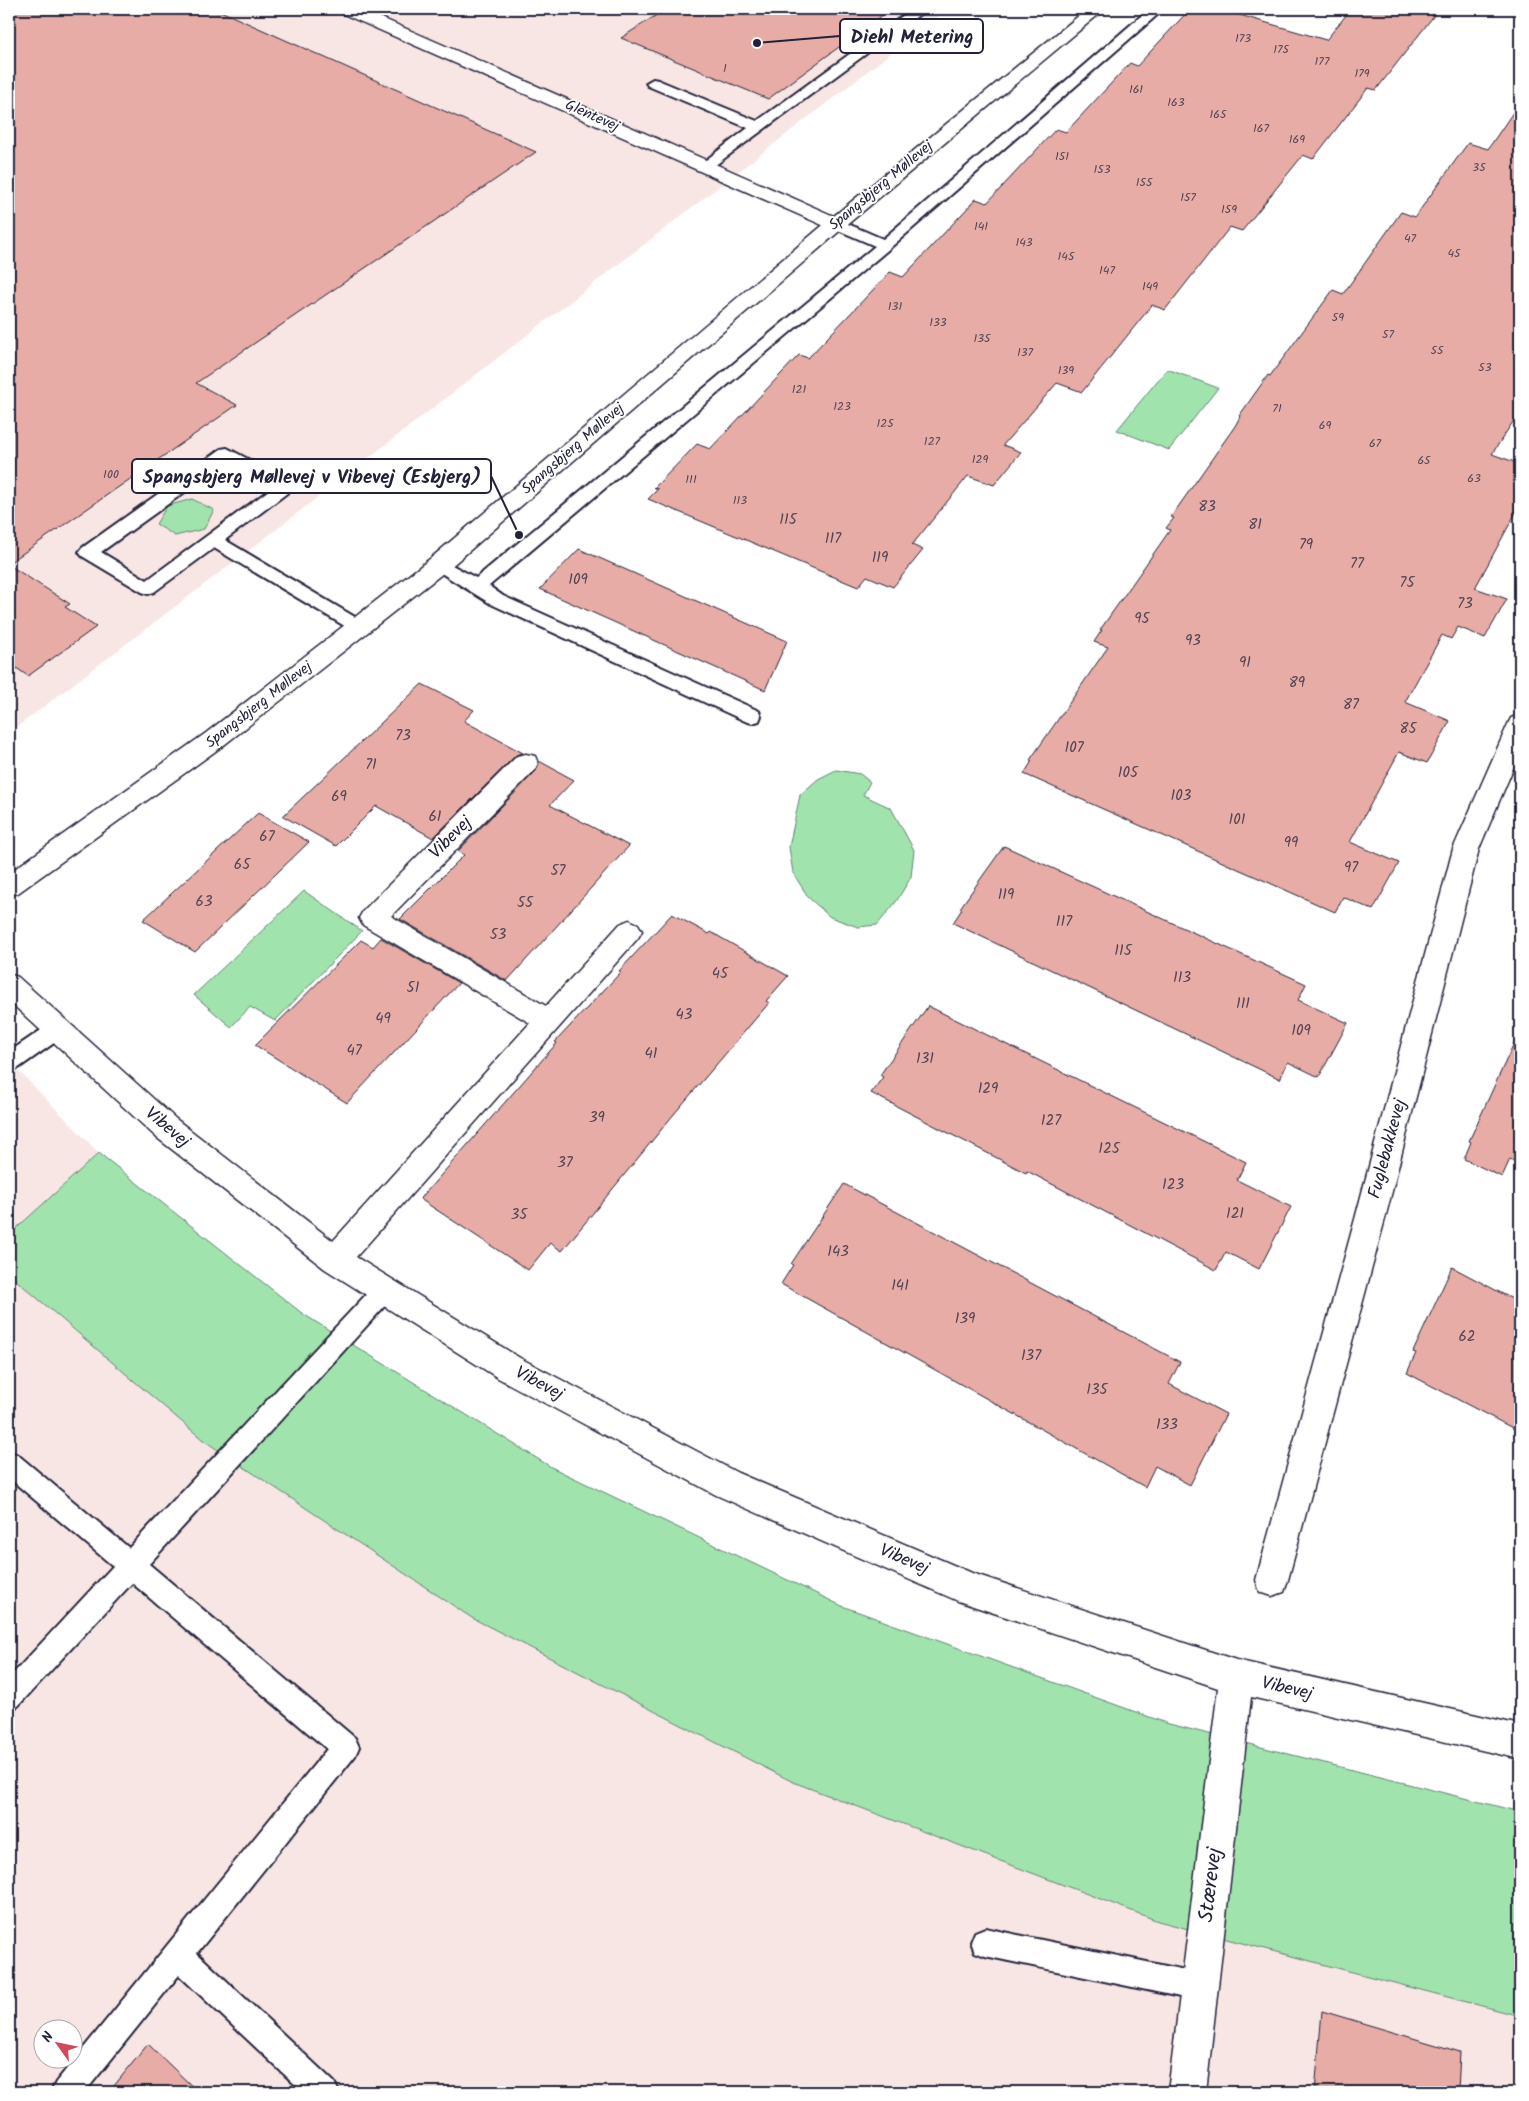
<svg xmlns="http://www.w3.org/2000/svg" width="1529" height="2101" font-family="Kalam,sans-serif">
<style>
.built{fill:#f8e6e4;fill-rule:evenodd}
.green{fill:#a1e3ad;stroke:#628274}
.building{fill:#e7aca5;stroke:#22223b}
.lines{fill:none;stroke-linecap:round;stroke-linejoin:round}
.service-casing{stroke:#22223b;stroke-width:4}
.minor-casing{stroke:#22223b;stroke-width:3}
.tertiary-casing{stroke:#22223b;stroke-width:3}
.service{fill:#fff;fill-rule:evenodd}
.minor{fill:#fff;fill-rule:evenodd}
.tertiary{fill:#fff;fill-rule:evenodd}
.labels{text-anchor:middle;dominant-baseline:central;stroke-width:4;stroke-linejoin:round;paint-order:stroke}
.far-number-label{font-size:12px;fill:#534456}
.far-street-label{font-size:15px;fill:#22223b;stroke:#fff}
.number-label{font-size:15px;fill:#534456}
.street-label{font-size:18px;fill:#22223b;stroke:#fff}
.near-street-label{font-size:21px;fill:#22223b;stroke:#fff}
.leader{fill:none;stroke:#22223b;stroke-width:2}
.callout-dot{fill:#22223b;stroke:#fff;stroke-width:2}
.callout{fill:#fff;stroke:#22223b;stroke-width:2}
.callout-label{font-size:19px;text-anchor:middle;font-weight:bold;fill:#22223b}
</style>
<rect width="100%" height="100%" fill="#fff"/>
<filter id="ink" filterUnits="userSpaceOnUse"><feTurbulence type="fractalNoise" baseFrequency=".02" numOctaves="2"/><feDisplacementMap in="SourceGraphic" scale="10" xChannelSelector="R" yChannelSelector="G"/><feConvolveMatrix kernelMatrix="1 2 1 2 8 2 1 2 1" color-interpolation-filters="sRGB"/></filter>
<g filter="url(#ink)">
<!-- built -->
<g class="built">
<path d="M9 9H948L273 532 9 733Z"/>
<path d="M9 1061 99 1153 9 1235Z"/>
<path d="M9 1274 203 1440 472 1618 793 1782 1158 1921 1520 2016V2092H9ZM42 2028H72V2058H42Z"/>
</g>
<!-- green -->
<g class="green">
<path d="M1167 369 1218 388 1169 450 1117 430Z"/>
<path d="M192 499 214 510 204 529 175 536 156 524 167 506Z"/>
<path d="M836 770 860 774 870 782 863 795 891 808 914 850 911 877 896 902 877 925 858 927 830 917 808 897 793 873 789 847 800 795 818 779Z"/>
<path d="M304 891 362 931 275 1021 250 1007 231 1027 194 995Z"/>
<path d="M99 1153 303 1314 551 1467 842 1606 1169 1724 1520 1812V2016L1158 1921 793 1782 472 1618 203 1440 9 1274V1235Z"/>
</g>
<!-- building -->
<g class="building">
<path d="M9 9H216L536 152 196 383 237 405 9 563Z"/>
<path d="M666 9H891L768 99 621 38Z"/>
<path d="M1190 9H1219L1326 40 1351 9H1439L1376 90 1368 88 1313 159 1303 155 1242 231 1230 227 1165 310 1152 305 1082 392 1057 383 1003 445 1021 452 994 485 968 476 912 545 923 550 893 587 867 576 858 587 648 499 658 489 654 488 697 444 710 449 799 355 808 358 890 272 903 277 976 199 987 203 1056 129 1066 132 1130 63 1137 66Z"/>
<path d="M1520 102V411L1492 454 1520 464V505L1475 588 1507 599 1485 638 1458 627 1451 639 1442 635 1405 702 1450 721 1427 763 1399 752 1350 842 1399 863 1373 910 1343 897 1335 912 1024 774 1032 761 1030 760 1108 647 1094 642 1102 630H1100L1170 530 1166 528 1174 518 1171 517 1235 426 1240 417 1239 416 1268 375 1270 376 1333 290 1343 294 1401 212 1415 217 1468 143 1488 149Z"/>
<path d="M579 549 787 641 765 690 540 589Z"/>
<path d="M9 565 70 604 65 607 96 627 28 676 9 663Z"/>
<path d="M422 684 474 710 464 721 523 753 516 755 433 838 376 806 336 846 283 816Z"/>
<path d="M539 761 574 780 550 805 629 846 507 981 400 919 464 855 458 851 536 771Z"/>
<path d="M258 813 309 842 195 952 143 920Z"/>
<path d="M1004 846 1306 984 1298 1000 1348 1023 1319 1077 1288 1062 1280 1079 953 923 962 909 960 908Z"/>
<path d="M672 914 709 934 711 932 788 976 766 1001 769 1003 674 1114 562 1251 550 1243 528 1270 420 1199 557 1043 555 1042 621 972 619 971Z"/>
<path d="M381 938 459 983 347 1103 255 1045 361 940 373 947Z"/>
<path d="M928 1006 1246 1162 1237 1180 1291 1207 1259 1269 1226 1252 1216 1270 1027 1171 1026 1173 871 1093 883 1077 880 1075Z"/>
<path d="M1520 1030V1164L1510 1159 1502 1177 1464 1159 1471 1142 1469 1141Z"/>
<path d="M844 1184 1180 1362 1169 1384 1226 1414 1190 1485 1155 1466 1145 1487 781 1284 793 1265 791 1264Z"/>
<path d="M1452 1267 1520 1303V1432L1407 1373 1416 1353 1413 1352Z"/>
<path d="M1322 2011 1460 2052 1458 2092H1315Z"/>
<path d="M148 2044 198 2092H109Z"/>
</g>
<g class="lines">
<!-- service casing -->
<g class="service-casing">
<g id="service">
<path d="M912 9H927L710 169H700L698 166 748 128 648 86 646 83 653 79 658 80 757 121Z"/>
<path d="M1149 9H1164L890 248 489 586 503 596 759 711 761 716 759 721 752 723 745 721 491 604 433 568 430 564 433 560 439 558 476 578 875 246 831 227 829 224 831 221H841L883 239Z"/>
<path d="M227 448 291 482 293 486 291 490 225 540 365 623 368 627 365 631 359 633 353 631 214 548 154 592 148 594 142 592 82 556 79 552 82 548 221 449ZM228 461 273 487 147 580 101 552Z"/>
<path d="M57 1021 64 1024 68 1030 64 1036 17 1069 9 1072V1052L50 1024Z"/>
<path d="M384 1280 392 1284 396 1291 392 1298 149 1564 355 1738 359 1747 355 1756 197 1953 334 2082 339 2092H303L179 1975 85 2092H51L56 2082 327 1749 132 1583 18 1706 9 1710V1678L113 1566 9 1478V1451L18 1455 129 1548 376 1284Z"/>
<path d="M985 1928 1199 1973 1209 1977 1213 1987 1209 1997 1199 2001 985 1956 975 1952 971 1942 975 1932Z"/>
</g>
</g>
<!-- minor casing -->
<g class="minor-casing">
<g id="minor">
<path d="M339 9H361L843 220 846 224 843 228 836 230 829 228 341 13Z"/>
<path d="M1520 715V752L1479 849 1385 1219 1288 1580 1284 1592 1272 1596 1260 1592 1256 1580 1355 1219 1453 849 1508 724 1511 718Z"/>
<path d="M526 754 535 756 538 763 535 770 391 916 546 1006 620 924 629 920 638 924 642 931 638 938 356 1257 520 1358 738 1473 972 1573 1236 1660 1520 1725V1759L1251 1697 1206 2092H1168L1218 1688 958 1601 716 1495 498 1378 325 1269 156 1137 9 1001V974L18 977 176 1119 333 1241 530 1023 363 925 359 918 363 911 517 756Z"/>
</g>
</g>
<!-- tertiary casing -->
<g class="tertiary-casing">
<path id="tertiary" d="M1087 9H1105L843 228 447 570 224 745 18 893 9 896V873L206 733 431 558 829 220Z"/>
</g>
<!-- service -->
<use href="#service" class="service"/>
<!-- minor -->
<use href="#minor" class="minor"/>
<!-- tertiary -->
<use href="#tertiary" class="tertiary"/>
</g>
</g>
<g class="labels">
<!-- far-number labels -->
<g class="far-number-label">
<text x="1243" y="38">173</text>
<text x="1281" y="49">175</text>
<text x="1322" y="61">177</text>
<text x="725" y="68">1</text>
<text x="1362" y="73">179</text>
<text x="1136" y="89">161</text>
<text x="1176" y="102">163</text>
<text x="1218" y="114">165</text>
<text x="1261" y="128">167</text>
<text x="1297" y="139">169</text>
<text x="1062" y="156">151</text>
<text x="1479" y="167">35</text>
<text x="1102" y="169">153</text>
<text x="1144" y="182">155</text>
<text x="1188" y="197">157</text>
<text x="1229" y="209">159</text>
<text x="981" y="226">141</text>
<text x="1410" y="238">47</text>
<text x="1024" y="242">143</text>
<text x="1454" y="253">45</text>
<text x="1066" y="256">145</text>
<text x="1107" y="270">147</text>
<text x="1150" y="286">149</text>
<text x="895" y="306">131</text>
<text x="1338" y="317">59</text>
<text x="938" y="322">133</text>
<text x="1388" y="334">57</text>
<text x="982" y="338">135</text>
<text x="1437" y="350">55</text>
<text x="1025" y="352">137</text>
<text x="1485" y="367">53</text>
<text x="1066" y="370">139</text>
<text x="799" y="389">121</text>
<text x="842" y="406">123</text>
<text x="1277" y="408">71</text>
<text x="885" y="423">125</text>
<text x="1325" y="425">69</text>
<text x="932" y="441">127</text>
<text x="1375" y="443">67</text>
<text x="980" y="459">129</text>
<text x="1424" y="460">65</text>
<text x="111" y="474">100</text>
<text x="1474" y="478">63</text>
<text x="691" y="479">111</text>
<text x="740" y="500">113</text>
</g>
<!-- far-street labels -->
<g class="far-street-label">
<text transform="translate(592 116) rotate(24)">Glentevej</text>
<text transform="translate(881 186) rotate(-40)">Spangsbjerg Møllevej</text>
<text transform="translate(573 449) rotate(-41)">Spangsbjerg Møllevej</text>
<text transform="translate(259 705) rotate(-38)">Spangsbjerg Møllevej</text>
</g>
<!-- number labels -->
<g class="number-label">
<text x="1207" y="507">83</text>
<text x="788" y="520">115</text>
<text x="1255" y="525">81</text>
<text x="833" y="539">117</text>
<text x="1306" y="545">79</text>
<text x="880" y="558">119</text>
<text x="1357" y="564">77</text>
<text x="578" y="580">109</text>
<text x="1407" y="583">75</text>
<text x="1465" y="604">73</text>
<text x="1142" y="619">95</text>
<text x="1193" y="641">93</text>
<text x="1245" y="663">91</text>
<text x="1297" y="683">89</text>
<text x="1351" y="705">87</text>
<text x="1408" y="729">85</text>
<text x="403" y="736">73</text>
<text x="1074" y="748">107</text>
<text x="371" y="765">71</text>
<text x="1128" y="773">105</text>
<text x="1181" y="796">103</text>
<text x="339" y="797">69</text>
<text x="435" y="817">61</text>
<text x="1237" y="820">101</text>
<text x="267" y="837">67</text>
<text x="1291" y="843">99</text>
<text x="242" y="865">65</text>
<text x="1351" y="868">97</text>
<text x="558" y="871">57</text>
<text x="1006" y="895">119</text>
<text x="204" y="902">63</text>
<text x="525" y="903">55</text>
<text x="1064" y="922">117</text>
<text x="498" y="935">53</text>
<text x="1123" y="951">115</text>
<text x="720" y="974">45</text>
<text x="1182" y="978">113</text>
<text x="413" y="988">51</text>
<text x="1243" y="1004">111</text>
<text x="684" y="1015">43</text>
<text x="383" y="1019">49</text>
<text x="1301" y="1031">109</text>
<text x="354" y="1051">47</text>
<text x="651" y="1054">41</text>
<text x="925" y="1059">131</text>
<text x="988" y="1089">129</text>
<text x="597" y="1118">39</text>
<text x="1051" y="1121">127</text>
<text x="1109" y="1149">125</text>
<text x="565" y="1163">37</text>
<text x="1173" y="1185">123</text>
<text x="1235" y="1214">121</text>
<text x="519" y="1215">35</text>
<text x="838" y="1252">143</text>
<text x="900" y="1286">141</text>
<text x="965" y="1319">139</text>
<text x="1467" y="1337">62</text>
<text x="1031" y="1356">137</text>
<text x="1097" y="1390">135</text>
<text x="1167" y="1425">133</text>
</g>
<!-- street labels -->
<g class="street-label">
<text transform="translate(451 838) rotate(-45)">Vibevej</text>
<text transform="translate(167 1128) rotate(40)">Vibevej</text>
<text transform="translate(1388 1149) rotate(-75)">Fuglebakkevej</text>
<text transform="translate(539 1384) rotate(28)">Vibevej</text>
<text transform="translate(904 1560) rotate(23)">Vibevej</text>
<text transform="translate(1287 1689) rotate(13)">Vibevej</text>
</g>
<!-- near-street labels -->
<g class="near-street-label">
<text transform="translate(1211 1885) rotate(-83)">Stærevej</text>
</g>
</g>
<!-- callouts -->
<path class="leader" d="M757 43L840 36M519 535L491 476"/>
<g class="callout-dot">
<circle cx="757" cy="43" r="5"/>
<circle cx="519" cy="535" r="5"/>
</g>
<g class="callout">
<rect x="840" y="19" width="143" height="34" rx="5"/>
<rect x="132" y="459" width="359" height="34" rx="5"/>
</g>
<g class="callout-label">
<text x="912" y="43">Diehl Metering</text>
<text x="312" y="483">Spangsbjerg Møllevej v Vibevej (Esbjerg)</text>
</g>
<!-- margin -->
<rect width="1529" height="2101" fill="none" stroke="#fff" stroke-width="30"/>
<rect x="15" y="15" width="1499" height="2071" fill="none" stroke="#22223b" stroke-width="2" filter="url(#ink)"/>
<!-- north arrow -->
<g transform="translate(58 2044) rotate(303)"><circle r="24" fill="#ffffff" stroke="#a7a7b1"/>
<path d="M0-4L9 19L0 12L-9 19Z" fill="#d1495b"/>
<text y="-8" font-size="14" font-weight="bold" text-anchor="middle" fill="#22223b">N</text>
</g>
</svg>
